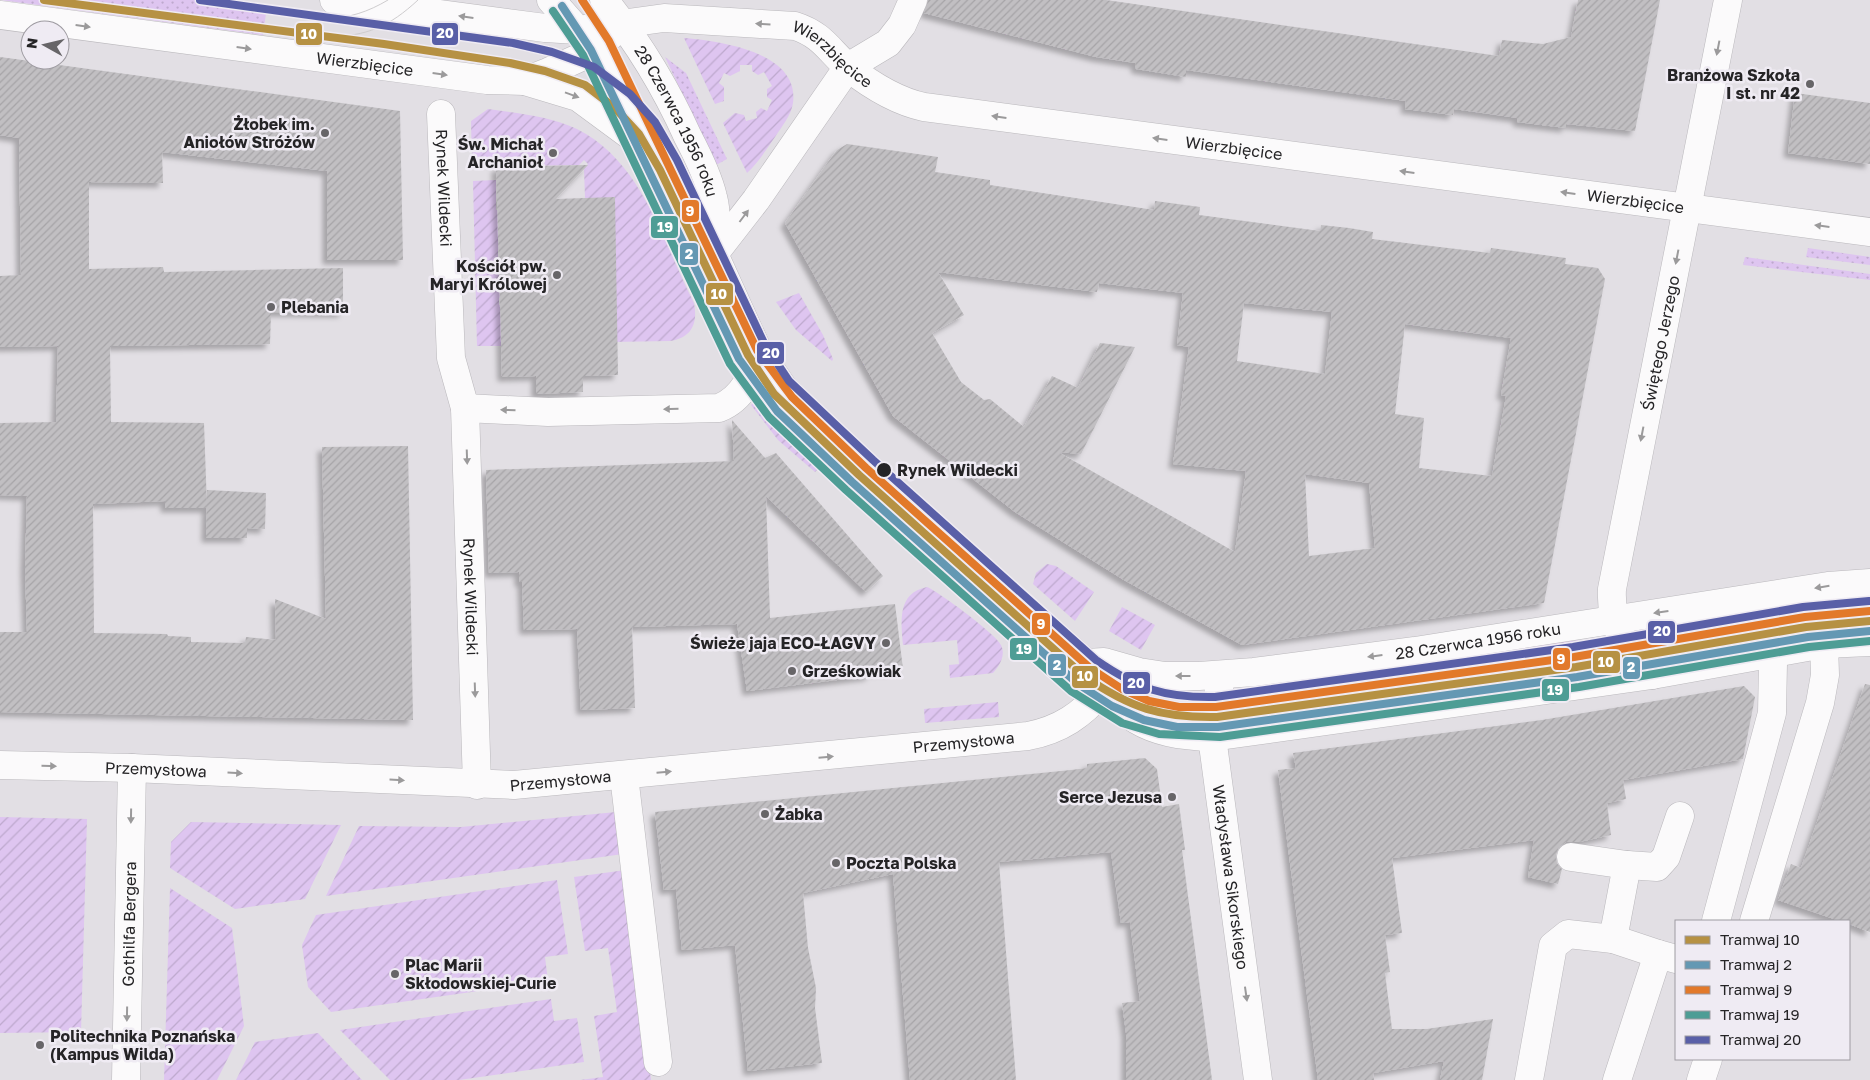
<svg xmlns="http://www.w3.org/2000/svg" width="1870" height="1080" font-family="'Golos Text',sans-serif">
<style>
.grass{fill:url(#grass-dots)}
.garden{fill:url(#garden-furrows)}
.building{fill:url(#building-hatch);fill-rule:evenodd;filter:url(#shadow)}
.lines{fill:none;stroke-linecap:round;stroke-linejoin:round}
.minor-casing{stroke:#bab8bc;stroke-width:29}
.minor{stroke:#fbfafb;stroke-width:28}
.tram{stroke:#ceccce;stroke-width:1}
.tram-1-casing{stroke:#efebf3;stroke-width:11}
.tram-2-casing{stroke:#efebf3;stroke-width:11}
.tram-3-casing{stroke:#efebf3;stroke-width:11}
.tram-4-casing{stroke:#efebf3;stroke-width:11}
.tram-5-casing{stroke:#efebf3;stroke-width:11}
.tram-1{stroke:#b69143;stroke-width:8}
.tram-2{stroke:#6498b3;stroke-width:8}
.tram-3{stroke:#e2792a;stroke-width:8}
.tram-4{stroke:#4e9d95;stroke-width:8}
.tram-5{stroke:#595fa7;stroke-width:8}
.oneway{fill:#9b9a9b}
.poi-dot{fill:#676568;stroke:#efebf3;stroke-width:2}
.stop-dot{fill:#252426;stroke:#efebf3;stroke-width:2}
.labels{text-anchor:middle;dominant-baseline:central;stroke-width:5;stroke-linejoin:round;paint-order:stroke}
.street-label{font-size:16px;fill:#252426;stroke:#efebf3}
.poi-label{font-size:16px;font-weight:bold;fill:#252426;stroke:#efebf3;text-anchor:end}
.stop-label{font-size:16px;font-weight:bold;fill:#252426;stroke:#efebf3;text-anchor:start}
.line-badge{stroke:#efebf3;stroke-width:2}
.badge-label{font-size:14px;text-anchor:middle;font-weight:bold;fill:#fff}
</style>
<defs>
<pattern id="grass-dots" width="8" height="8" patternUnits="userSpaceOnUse" patternTransform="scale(1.25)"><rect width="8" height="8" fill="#dec5f0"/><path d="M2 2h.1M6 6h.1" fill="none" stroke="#bea9ce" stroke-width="1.8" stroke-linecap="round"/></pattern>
<pattern id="garden-furrows" width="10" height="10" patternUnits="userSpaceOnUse" patternTransform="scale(1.25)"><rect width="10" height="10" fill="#dec5f0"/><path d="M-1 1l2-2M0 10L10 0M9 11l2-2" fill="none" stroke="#bea9ce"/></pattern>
<pattern id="building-hatch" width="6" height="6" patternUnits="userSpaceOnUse" patternTransform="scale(1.25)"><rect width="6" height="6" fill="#c1bfc2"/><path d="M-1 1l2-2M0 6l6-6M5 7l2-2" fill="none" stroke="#a6a4a7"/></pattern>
<filter id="shadow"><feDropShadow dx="-4.5" dy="4.5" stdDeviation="2.5" flood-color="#0004"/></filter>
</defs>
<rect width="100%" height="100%" fill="#e2dfe4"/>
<!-- grass -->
<g class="grass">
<path d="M1 0H220L267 6 263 35Z"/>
<path d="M665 57 686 73 727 159 716 165Z"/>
<path d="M1808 248 1870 257V265L1806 257Z"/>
<path d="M1745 257 1870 274V280L1743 265Z"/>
<path d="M1870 596V626L1818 631 1701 650V657L1672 662 1649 640 1646 625 1695 614 1696 621 1798 603Z"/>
<path d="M1578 640 1581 670 1335 705 1330 675Z"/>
</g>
<!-- garden -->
<g class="garden">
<path d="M684 38C720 41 800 52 793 103 791 116 782 126 775 137 766 150 758 163 747 173L723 123 735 113 744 115 746 121 757 118 756 112 761 108 767 111 772 100 767 97V89L772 86 764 72 758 75 752 71V65H740V71L730 76 724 73 719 83 724 87V101L715 104Z"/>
<path d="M488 109C518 113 549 116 577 129 643 162 663 243 694 303 698 323 692 338 670 341L611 342 616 294 585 198 584 169 588 164 584 160 579 165 529 166 523 161 518 167 472 168 471 121Z"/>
<path d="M496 180V210H502L503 249 498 250V257H503L504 297 499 298V305H504L505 346H477L473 181Z"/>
<path d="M799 293 823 335 833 359 832 361 796 330 776 302Z"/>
<path d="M761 395 778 416 828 459 815 472 778 440 751 405Z"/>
<path d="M1047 564 1056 566 1094 592 1075 621 1033 584 1036 573Z"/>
<path d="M927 587C939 592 996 634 1001 645 1006 655 1000 665 993 673L950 678 949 665 959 664 957 640 903 645C901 621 897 593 927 587Z"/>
<path d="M1122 607 1155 625 1141 650 1109 631Z"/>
<path d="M998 702 999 717 925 723 924 709Z"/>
<path d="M616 812 623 854 326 896 359 826 461 827Z"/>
<path d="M0 817 87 819 81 1032 0 1033Z"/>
<path d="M191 822 341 825 305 899 235 909 170 868 171 842Z"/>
<path d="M626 870 651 1080H580L603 1077 594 1016 617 1012 608 948 585 951 574 877Z"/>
<path d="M557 880 568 954 545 957 548 981 331 1012 308 987 302 945 316 915Z"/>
<path d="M170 888 232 928 244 1026 217 1080H164Z"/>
<path d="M551 999 554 1021 577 1018 584 1062 459 1080H390L340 1030Z"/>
<path d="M318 1033 362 1080H236L255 1042Z"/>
</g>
<!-- building -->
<g class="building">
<path d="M928 0H1106L1499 56 1502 40 1543 44 1571 37 1578 0H1660L1635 131 1566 124V128L1517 122 1518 118 1454 109 1453 115 1405 109 1406 101 1186 70V77L1136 69 1135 63 1096 57 924 13Z"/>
<path d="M0 57 400 111 403 260H327V171L162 152 163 183 89 182V269L163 267 164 272 343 268V313L271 312 270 344 110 346 111 422 204 423 207 508H165V501L93 504 94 633 167 634 168 636 191 637V642L245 643 246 637 276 640 275 599 326 619 322 447 408 446 413 720 0 712V632H27L25 568 27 496 0 495V423L56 422 58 346 0 347V276L21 275 19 138 0 135Z"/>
<path d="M1795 93 1870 103V164L1788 153Z"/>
<path d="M847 144 938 157 935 172 990 180V185L1154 210 1155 201 1200 207 1199 215 1320 231 1321 225 1349 228 1373 232 1372 239 1490 253 1491 248 1566 258 1565 264 1598 268 1605 279 1544 603 1242 645 1124 580 1015 512 893 416 785 223 828 162 837 150ZM938 272 1097 292 1099 283 1183 293 1177 345 1189 347 1173 464 1246 471 1235 552 1058 452 1081 454 1135 347 1100 343 1078 388 1052 376 1024 427 990 399 984 400 961 382 932 333 964 315ZM1244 303 1332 312 1325 374 1237 361ZM1405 324 1511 338 1501 395 1506 396 1492 476 1419 468 1424 418 1395 414ZM1305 474 1369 483 1375 548 1309 556Z"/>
<path d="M588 165 556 199 615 197 618 375 583 376V392L536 394V376L502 377 496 167Z"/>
<path d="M732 420 765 458 776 453 883 576 866 592 766 496 770 618 895 604 903 669 870 672V676L747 691 737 624 632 627 635 708 581 710 577 629 524 630 522 582H519V572L489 573 486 470 734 461Z"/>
<path d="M207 490 266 493 265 529 247 528V538H206Z"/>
<path d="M1865 684 1870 685V932L1849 924V921H1840L1778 900 1791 864 1801 868Z"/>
<path d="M1744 686 1755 697 1743 759 1623 780 1626 799 1607 803 1611 835 1579 842H1566L1559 847 1556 855 1557 863 1562 869 1558 884 1528 877 1534 840 1392 858 1402 933 1385 935 1390 972 1385 973 1392 1029H1427L1493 1019 1482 1080H1440L1444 1061 1373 1073 1374 1080H1318L1278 770 1296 768 1293 753 1542 720Z"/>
<path d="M1145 758 1157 769 1162 807 1179 804 1185 850H1182L1212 1080H1126V1033L1122 1003 1140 1001 1130 922 1121 923 1111 852 999 862 1016 1080H910L893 874 803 893 808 948 816 988 815 1008 822 1063 748 1071 735 945 682 950 676 889 664 890 655 812 1071 770 1087 768V764Z"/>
</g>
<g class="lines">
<!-- minor casing -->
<g class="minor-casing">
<g id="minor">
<path id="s1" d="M334 0 545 28 577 30 664 18 795 26C823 35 829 51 849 68 872 86 896 101 924 107L1870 232"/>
<path d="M551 0 581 34 647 141"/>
<path id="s2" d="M604 0C639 43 665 86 688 137 698 156 708 176 713 197 718 216 715 235 714 254"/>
<path id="s3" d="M0 15 487 80 525 81 548 72 592 52 623 24"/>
<path d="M525 81 578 97 635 139 662 169 687 224 698 239 714 254 758 351 784 389 865 468 1086 663C1120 718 1145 735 1212 737L1652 675 1824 644 1870 642"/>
<path id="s4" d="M441 114 451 358 465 408 477 785"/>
<path d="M714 254 756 200 848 67 888 43 902 25 913 0"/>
<path d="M465 408 548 412 719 408C742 399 755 374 758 351"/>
<path id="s5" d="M1086 663 1104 662 1139 672 1165 676H1199L1254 672 1415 651 1828 586 1870 583"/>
<path id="s6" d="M1221 675 1212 737 1258 1080"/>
<path id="s7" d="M1652 675C1626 647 1610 629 1612 589L1728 0"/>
<path id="s8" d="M0 765 132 768 514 785 1028 736C1060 730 1082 715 1103 690"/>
<path d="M624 776 658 1062"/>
<path d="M1627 865 1657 867 1666 857 1680 816"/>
<path d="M1716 921 1772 713 1773 663 1771 654"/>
<path d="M1754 921 1820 703 1825 675 1824 644"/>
<path d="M1613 939 1658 954"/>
<path id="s9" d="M126 1080 132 768"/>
<path d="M1529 1080 1553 946 1568 934 1613 939 1627 865 1571 857"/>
<path d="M1617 1080 1658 954 1676 959"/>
<path d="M1701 1080 1708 1059"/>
</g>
</g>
<!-- minor -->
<use href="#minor" class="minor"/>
<!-- tram -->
<g class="tram">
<path d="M326 19C349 18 368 12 388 0"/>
<path d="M328 37C367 36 389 27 418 0"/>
</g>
<!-- tram-1 casing -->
<g class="tram-1-casing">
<path id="tram-1" d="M44 0 384 44 510 63 545 71 585 85 615 108 639 134 660 170 748 355 774 394 859 475 1084 676C1130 708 1161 718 1217 717L1576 667 1806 627 1870 621"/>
</g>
<!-- tram-2 casing -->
<g class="tram-2-casing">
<path id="tram-2" d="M562 6 591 50 739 359 777 411 852 482 1078 684 1112 706 1144 720 1177 727H1218L1577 677 1808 637 1870 631"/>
</g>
<!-- tram-3 casing -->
<g class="tram-3-casing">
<path id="tram-3" d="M582 0 609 41 757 350 792 397 866 468 1090 668 1122 689 1149 701 1179 707H1216L1574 657 1805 617 1870 611"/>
</g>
<!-- tram-4 casing -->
<g class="tram-4-casing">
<path id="tram-4" d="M553 11 583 55 730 364 769 417 846 490 1071 691 1122 723 1159 734 1220 737 1579 687 1809 647 1870 641"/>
</g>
<!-- tram-5 casing -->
<g class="tram-5-casing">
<path id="tram-5" d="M200 0 513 43 552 52 594 67 630 94 655 122 677 160 765 345 789 381 873 460 1096 660C1138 689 1165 698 1215 697L1573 647 1803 607 1869 601"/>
</g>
<!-- tram-1 -->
<use href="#tram-1" class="tram-1"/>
<!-- tram-2 -->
<use href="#tram-2" class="tram-2"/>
<!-- tram-3 -->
<use href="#tram-3" class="tram-3"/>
<!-- tram-4 -->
<use href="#tram-4" class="tram-4"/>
<!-- tram-5 -->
<use href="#tram-5" class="tram-5"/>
</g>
<!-- one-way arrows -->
<defs><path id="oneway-solid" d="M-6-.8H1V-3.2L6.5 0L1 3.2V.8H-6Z" transform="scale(1.25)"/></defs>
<g class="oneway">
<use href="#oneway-solid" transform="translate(466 17) rotate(-172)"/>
<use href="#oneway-solid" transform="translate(763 24) rotate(-176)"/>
<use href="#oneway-solid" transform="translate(83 26) rotate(8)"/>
<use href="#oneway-solid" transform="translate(244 48) rotate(8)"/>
<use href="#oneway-solid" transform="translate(1718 48) rotate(101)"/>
<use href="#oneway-solid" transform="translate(440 74) rotate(8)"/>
<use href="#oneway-solid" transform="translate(572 95) rotate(20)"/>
<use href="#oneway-solid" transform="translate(999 117) rotate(-172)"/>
<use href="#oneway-solid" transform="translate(1160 139) rotate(-172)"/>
<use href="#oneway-solid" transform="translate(1407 172) rotate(-172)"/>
<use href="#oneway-solid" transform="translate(1568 193) rotate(-172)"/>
<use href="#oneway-solid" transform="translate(744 216) rotate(-53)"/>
<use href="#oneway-solid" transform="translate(1822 226) rotate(-173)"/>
<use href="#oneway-solid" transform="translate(1677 257) rotate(101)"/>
<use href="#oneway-solid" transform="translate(671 409) rotate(179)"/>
<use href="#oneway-solid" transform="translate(508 410) rotate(-178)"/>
<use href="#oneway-solid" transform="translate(1642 434) rotate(101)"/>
<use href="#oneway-solid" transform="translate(467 457) rotate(88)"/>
<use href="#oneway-solid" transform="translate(1822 587) rotate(171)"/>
<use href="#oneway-solid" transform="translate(1661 612) rotate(172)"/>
<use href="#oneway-solid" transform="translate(1375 656) rotate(173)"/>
<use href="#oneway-solid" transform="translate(1183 676) rotate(-180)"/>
<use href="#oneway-solid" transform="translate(475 690) rotate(88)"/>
<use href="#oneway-solid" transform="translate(826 757) rotate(-5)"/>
<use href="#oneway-solid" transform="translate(49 766) rotate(1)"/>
<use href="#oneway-solid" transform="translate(664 772) rotate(-5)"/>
<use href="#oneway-solid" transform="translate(235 773) rotate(3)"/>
<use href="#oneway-solid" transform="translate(397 780) rotate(3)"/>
<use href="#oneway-solid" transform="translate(131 816) rotate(91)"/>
<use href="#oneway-solid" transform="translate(1246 994) rotate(82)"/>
<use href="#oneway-solid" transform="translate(127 1014) rotate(91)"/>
</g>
<!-- markers -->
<g class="poi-dot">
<circle cx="1810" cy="84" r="5"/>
<circle cx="325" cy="133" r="5"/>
<circle cx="553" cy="153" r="5"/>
<circle cx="557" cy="275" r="5"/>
<circle cx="271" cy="307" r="5"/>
<circle cx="886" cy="643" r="5"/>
<circle cx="792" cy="671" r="5"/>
<circle cx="1172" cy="797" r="5"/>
<circle cx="765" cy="814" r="5"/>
<circle cx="836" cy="863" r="5"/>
<circle cx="395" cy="974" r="5"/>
<circle cx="40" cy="1045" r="5"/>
</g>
<circle class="stop-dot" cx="884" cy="470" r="8"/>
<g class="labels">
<!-- street labels -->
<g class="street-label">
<text stroke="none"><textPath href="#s1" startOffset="511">Wierzbięcice</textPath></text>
<text stroke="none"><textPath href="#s3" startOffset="368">Wierzbięcice</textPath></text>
<text stroke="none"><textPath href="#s2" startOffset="142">28 Czerwca 1956 roku</textPath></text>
<text stroke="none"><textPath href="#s1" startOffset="931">Wierzbięcice</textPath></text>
<text stroke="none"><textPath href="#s4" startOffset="74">Rynek Wildecki</textPath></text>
<text stroke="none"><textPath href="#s1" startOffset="1336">Wierzbięcice</textPath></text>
<text stroke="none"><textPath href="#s7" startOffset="349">Świętego Jerzego</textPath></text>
<text stroke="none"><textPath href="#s4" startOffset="485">Rynek Wildecki</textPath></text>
<text stroke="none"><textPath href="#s5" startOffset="396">28 Czerwca 1956 roku</textPath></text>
<text stroke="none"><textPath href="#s8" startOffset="966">Przemysłowa</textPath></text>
<text stroke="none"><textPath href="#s8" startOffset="156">Przemysłowa</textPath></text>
<text stroke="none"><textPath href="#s8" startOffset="561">Przemysłowa</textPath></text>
<text stroke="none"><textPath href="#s6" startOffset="204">Władysława Sikorskiego</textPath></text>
<text stroke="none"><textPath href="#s9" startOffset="156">Gothilfa Bergera</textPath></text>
</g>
<!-- poi labels -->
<g class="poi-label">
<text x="1800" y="75">Branżowa Szkoła<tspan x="1800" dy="18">I st. nr 42</tspan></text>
<text x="315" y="124">Żłobek im.<tspan x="315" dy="18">Aniołów Stróżów</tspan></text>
<text x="543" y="144">Św. Michał<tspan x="543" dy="18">Archanioł</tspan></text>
<text x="547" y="266">Kościół pw.<tspan x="547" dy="18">Maryi Królowej</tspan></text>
<text x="281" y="307" text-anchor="start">Plebania</text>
<text x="876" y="643">Świeże jaja ECO-ŁAGVY</text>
<text x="802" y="671" text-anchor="start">Grześkowiak</text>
<text x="1162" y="797">Serce Jezusa</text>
<text x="775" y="814" text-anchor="start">Żabka</text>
<text x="846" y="863" text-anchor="start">Poczta Polska</text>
<text x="405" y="965" text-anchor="start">Plac Marii<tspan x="405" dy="18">Skłodowskiej-Curie</tspan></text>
<text x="50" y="1036" text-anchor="start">Politechnika Poznańska<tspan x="50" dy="18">(Kampus Wilda)</tspan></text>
</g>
<!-- stop labels -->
<g class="stop-label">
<text x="897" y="470">Rynek Wildecki</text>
</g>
</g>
<g class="line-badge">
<rect x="431" y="22" width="28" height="24" rx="5" fill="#595fa7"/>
<rect x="295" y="22" width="28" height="24" rx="5" fill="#b69143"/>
<rect x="681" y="199" width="19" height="24" rx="5" fill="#e2792a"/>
<rect x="650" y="215" width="29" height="24" rx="5" fill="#4e9d95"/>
<rect x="679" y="242" width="20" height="24" rx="5" fill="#6498b3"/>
<rect x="705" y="282" width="29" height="24" rx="5" fill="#b69143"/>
<rect x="756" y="341" width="29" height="24" rx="5" fill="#595fa7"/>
<rect x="1031" y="612" width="20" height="24" rx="5" fill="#e2792a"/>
<rect x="1647" y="620" width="29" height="24" rx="5" fill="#595fa7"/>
<rect x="1009" y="637" width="29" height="24" rx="5" fill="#4e9d95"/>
<rect x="1552" y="647" width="19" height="24" rx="5" fill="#e2792a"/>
<rect x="1592" y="650" width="29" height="24" rx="5" fill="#b69143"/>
<rect x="1047" y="653" width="20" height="24" rx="5" fill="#6498b3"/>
<rect x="1622" y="656" width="19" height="24" rx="5" fill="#6498b3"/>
<rect x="1071" y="665" width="28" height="24" rx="5" fill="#b69143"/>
<rect x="1122" y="671" width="29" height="24" rx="5" fill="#595fa7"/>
<rect x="1541" y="678" width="29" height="24" rx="5" fill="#4e9d95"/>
</g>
<g class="badge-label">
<text x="445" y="38">20</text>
<text x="309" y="39">10</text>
<text x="690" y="216">9</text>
<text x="665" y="232">19</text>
<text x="689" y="259">2</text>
<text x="719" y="299">10</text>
<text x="771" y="358">20</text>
<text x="1041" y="629">9</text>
<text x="1662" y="636">20</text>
<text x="1024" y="654">19</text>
<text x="1561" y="664">9</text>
<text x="1606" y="667">10</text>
<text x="1057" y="670">2</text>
<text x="1631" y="672">2</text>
<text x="1085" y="681">10</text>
<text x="1136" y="688">20</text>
<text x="1555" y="695">19</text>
</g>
<!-- legend -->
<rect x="1675" y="920" width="175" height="140" fill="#efebf3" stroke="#9e9ba1"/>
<rect x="1685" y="936" width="25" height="8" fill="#b69143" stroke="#9e9ba1"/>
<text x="1720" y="945" font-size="15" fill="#252426">Tramwaj 10</text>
<rect x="1685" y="961" width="25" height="8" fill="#6498b3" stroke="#9e9ba1"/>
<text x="1720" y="970" font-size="15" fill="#252426">Tramwaj 2</text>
<rect x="1685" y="986" width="25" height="8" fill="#e2792a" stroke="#9e9ba1"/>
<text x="1720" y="995" font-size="15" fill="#252426">Tramwaj 9</text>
<rect x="1685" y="1011" width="25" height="8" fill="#4e9d95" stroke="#9e9ba1"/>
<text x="1720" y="1020" font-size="15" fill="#252426">Tramwaj 19</text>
<rect x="1685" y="1036" width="25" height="8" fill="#595fa7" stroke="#9e9ba1"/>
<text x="1720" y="1045" font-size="15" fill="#252426">Tramwaj 20</text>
<!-- north arrow -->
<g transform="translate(45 45) rotate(278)"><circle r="24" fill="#efebf3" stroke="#9e9ba1"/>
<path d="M0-4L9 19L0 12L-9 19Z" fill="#676568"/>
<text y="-8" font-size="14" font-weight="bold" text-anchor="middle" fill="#252426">N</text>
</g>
</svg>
